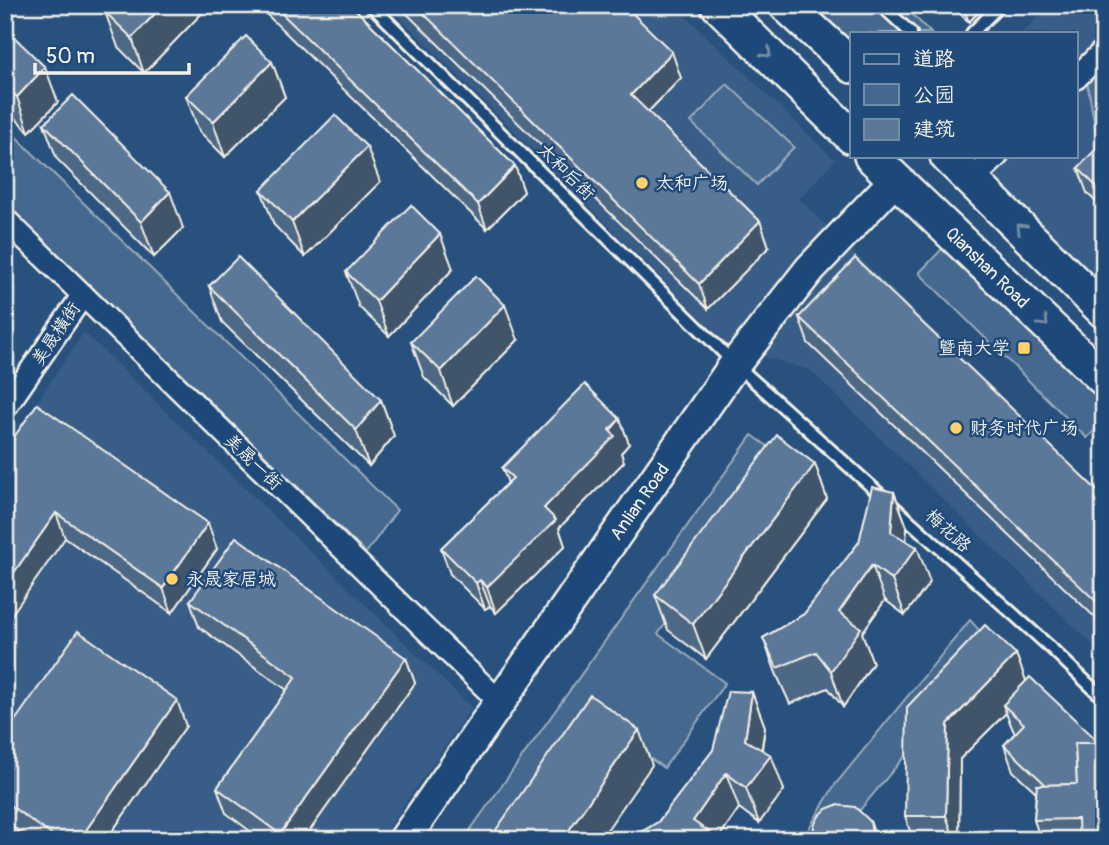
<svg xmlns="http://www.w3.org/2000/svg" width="1109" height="845" font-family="Pangolin,'LXGW WenKai TC',sans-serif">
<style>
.built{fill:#375d86}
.green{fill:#45688e;stroke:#9cacbb;stroke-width:2}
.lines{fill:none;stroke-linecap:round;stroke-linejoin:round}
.lane-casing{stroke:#f4f1e8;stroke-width:16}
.street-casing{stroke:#f4f1e8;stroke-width:26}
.secondary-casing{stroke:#f4f1e8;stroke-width:35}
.primary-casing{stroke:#f4f1e8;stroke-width:38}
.lane{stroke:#1f4a7a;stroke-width:10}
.street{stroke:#1f4a7a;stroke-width:21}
.secondary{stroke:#1f4a7a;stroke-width:30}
.primary{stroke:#1f4a7a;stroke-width:33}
.wall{fill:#4e6784;stroke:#f4f1e8;stroke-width:2}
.shaded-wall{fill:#40546b;stroke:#f4f1e8;stroke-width:2}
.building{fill:#5b7899;stroke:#f4f1e8;stroke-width:2}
.oneway{stroke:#748da6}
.poi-dot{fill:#ffd166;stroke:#1f4a7a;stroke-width:2.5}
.labels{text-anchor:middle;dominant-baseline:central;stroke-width:5;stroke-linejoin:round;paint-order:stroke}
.street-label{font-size:18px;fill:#f4f1e8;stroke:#1f4a7a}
.poi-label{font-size:18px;fill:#f4f1e8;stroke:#1f4a7a;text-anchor:start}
</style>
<rect width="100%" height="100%" fill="#28517e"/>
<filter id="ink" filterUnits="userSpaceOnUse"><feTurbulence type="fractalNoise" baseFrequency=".0143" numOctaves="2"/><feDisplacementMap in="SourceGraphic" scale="14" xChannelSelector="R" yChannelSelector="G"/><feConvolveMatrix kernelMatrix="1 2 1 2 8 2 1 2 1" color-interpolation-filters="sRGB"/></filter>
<g filter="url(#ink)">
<!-- built -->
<g class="built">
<path d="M387 5H674L835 160 799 199 1104 496V656L810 370 730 347Z"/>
<path d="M1049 5H1104V311L947 156H1076V33H1022Z"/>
<path d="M84 332 472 708 380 840H5V449Z"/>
</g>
<!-- green -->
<g class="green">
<path d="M794 5H903L931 33H852V59Z"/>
<path d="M1104 64V143L1097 137 1087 82Z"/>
<path d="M727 84 794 147 757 185 691 122Z"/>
<path d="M5 126 397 510 366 553 5 203Z"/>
<path d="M945 246 1104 403V421L1087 438 919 273Z"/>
<path d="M752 435 787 460 658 634 725 683 664 768 601 724 518 840H463Z"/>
<path d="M970 620 995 648 835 840H802L834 786Z"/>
</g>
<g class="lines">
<!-- lane casing -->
<g class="lane-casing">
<g id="lane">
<path d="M371 5 735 364 1051 648 1104 699"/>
<path d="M881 5 911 33"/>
<path d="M972 33 1000 5"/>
</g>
</g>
<!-- street casing -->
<g class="street-casing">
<g id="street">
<path d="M1076 78 1104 50"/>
<path d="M972 180 997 156"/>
<path d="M5 219 501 703"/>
<path d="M5 408 83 295"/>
</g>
</g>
<!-- secondary casing -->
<g class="secondary-casing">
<path id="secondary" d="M404 840 735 364 810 269 895 180"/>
</g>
<!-- primary casing -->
<g class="primary-casing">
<g id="primary">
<path d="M718 5 852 137"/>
<path d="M786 5 852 66"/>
<path d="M871 156 1104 379"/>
<path d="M947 156 1104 311"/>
</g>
</g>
<!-- lane -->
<use href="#lane" class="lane"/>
<!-- street -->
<use href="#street" class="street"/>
<!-- secondary -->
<use href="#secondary" class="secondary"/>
<!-- primary -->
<use href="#primary" class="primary"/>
</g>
<!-- wall -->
<g class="wall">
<path d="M111 5H201L203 12 144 73 118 47 105 12Z"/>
<path d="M257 5H351L515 166 524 192 487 229Z"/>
<path d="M398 5H624L681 78 648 112 760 221 769 247 708 309Z"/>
<path d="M951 5H985L969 22Z"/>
<path d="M5 28 58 102 29 132 5 108Z"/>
<path d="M272 62 285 97 225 157 199 131 186 96Z"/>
<path d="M44 124 183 228 154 257 57 159Z"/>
<path d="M1104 141V210L1087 193 1078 168Z"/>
<path d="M380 182 305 257 274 225 261 190Z"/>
<path d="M453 269 389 336 359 307 346 272Z"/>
<path d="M209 286 381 400 394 436 369 466 222 322Z"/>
<path d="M799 317 1104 497V626L808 343Z"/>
<path d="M518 340 453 406 424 377 411 342Z"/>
<path d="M620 419 629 444 621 453 624 462 559 528 565 546 496 613 490 606 485 609 450 574 441 548 508 483 502 468Z"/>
<path d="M5 450 217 549 172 613 65 538Z"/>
<path d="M815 464 827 499 706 659 668 630 655 595Z"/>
<path d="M894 492 907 527 906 540 930 582 905 615 885 600 862 633 873 663 843 707 828 688 790 704 776 673 763 638 804 614 859 542Z"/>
<path d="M190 601 406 658 415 683 303 840H262L226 813 217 788 287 690 199 627Z"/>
<path d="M1016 654 1026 681 1104 840H1041L1034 820 1036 792 1013 771 1004 745 1015 733 1013 730 1006 713 960 759 959 840H913L905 816Z"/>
<path d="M752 692 765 727 762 749 784 790 759 823 739 808 717 840H628L658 822 713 750Z"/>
<path d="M186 726 106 840H32L5 821V735Z"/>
</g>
<!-- shaded-wall -->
<g class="shaded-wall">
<path d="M163 5H201L203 12 144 73 132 38Z"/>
<path d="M962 5H985L969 22Z"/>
<path d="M672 52 681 78 640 120 631 95Z"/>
<path d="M272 62 285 97 225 157 213 122Z"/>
<path d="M45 67 58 102 29 132 17 97Z"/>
<path d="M367 147 380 182 305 257 292 222Z"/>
<path d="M515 166 524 192 487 229 478 204Z"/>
<path d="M170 192 183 228 154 257 141 222Z"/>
<path d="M760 221 769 247 708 309 699 284Z"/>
<path d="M440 234 453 269 389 336 376 301Z"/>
<path d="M505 305 518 340 453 406 441 371Z"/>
<path d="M381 400 394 436 369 466 356 430Z"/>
<path d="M620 419 629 444 621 453 624 462 559 528 565 546 496 613 487 587 544 508Z"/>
<path d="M815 464 827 499 706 659 693 624Z"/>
<path d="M894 492 907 527 904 564 917 547 930 582 905 615 892 580 891 532Z"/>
<path d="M56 513 65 538 5 624V585Z"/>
<path d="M208 523 217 549 172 613 163 588Z"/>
<path d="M872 565 885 600 862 633 873 663 843 707 831 671 839 612Z"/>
<path d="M480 580 490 606 485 609 476 583Z"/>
<path d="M1016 654 1029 689 1003 705 1006 713 960 759 959 840H955L946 816 948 724Z"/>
<path d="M406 658 415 683 303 840H282L280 834Z"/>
<path d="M752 692 765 727 758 772 771 755 784 790 759 823 746 788 745 740Z"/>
<path d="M177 700 186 726 106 840H79Z"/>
<path d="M639 730 652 765 600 840H562Z"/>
<path d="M726 773 739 808 717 840H700L693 821Z"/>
<path d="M870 821 877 840H873Z"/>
</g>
<!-- building -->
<g class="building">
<path d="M111 5H163L132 38 105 12Z"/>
<path d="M273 5H351L515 166 478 204Z"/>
<path d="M415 5H624L672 52 631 95 760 221 699 284Z"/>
<path d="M5 28 45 67 17 97 5 86Z"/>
<path d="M246 36 272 62 213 122 186 96Z"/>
<path d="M73 95 170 192 141 222 44 124Z"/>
<path d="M335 115 367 147 292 222 261 190Z"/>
<path d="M1104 141V194L1078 168Z"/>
<path d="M411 205 440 234 376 301 346 272Z"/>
<path d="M238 257 381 400 356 430 209 286Z"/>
<path d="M855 258 1104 497V609L799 317Z"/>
<path d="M476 276 505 305 441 371 411 342Z"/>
<path d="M585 384 620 419 609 430 615 436 544 508 556 520 487 587 480 580 476 583 441 548 513 478 502 468Z"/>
<path d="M37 404 208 523 163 588 56 513 5 585V450Z"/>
<path d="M777 435 815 464 693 624 655 595Z"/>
<path d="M872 487 894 492 891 532 917 547 892 580 872 565 839 612 861 628 831 671 816 652 777 668 763 638 804 614 859 542Z"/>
<path d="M236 537 406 658 280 834 217 788 296 677 190 601Z"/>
<path d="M985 625 1016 654 948 724 946 816H905L907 707Z"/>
<path d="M78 631 177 700 79 840H59L5 802V735Z"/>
<path d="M1030 677 1100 743H1075L1077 784 1046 785 1004 745 1024 724 1003 705Z"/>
<path d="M728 691 752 692 745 740 771 755 746 788 726 773 693 821 715 836 712 840H628L658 822 713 750Z"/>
<path d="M590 695 639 730 562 840H489Z"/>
<path d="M1075 743H1103L1104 840H1079L1078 819 1034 820 1037 785 1077 784Z"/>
<path d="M836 805 855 807 870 821 873 840H813L814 825 819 816 826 809Z"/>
</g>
<!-- one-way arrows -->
<defs><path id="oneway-chevron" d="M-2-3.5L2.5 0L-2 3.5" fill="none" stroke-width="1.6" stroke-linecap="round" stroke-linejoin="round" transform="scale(1.75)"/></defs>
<g class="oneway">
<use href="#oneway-chevron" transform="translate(767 53) rotate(45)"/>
<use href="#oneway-chevron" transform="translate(1021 228) rotate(-135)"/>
<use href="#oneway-chevron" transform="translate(1044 322) rotate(44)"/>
</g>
</g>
<!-- markers -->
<g class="poi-dot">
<circle cx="642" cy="183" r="7"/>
<rect x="1017" y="341" width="14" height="14" rx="3.5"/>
<circle cx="956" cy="428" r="7"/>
<circle cx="172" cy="579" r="7"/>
</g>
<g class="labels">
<!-- street labels -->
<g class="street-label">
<text transform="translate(566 172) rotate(45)">太和后街</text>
<text transform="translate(987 268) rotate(44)">Qianshan Road</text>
<text transform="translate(56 334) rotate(-56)">美晟橫街</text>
<text transform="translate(253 462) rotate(44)">美晟一街</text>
<text transform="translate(640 502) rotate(-55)">Anlian Road</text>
<text transform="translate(948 531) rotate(42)">梅花路</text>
</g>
<!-- poi labels -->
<g class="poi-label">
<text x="656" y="183">太和广场</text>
<text x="1010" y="348" text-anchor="end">暨南大学</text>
<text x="970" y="428">财务时代广场</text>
<text x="186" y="579">永晟家居城</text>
</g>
</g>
<!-- margin -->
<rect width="1109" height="845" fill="none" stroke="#1f4a7a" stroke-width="28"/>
<rect x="14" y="14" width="1081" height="817" fill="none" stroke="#f4f1e8" stroke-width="2.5" filter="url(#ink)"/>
<!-- legend -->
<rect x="850" y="32" width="228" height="126" fill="#1f4a7a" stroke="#748da6" stroke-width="2"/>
<rect x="864" y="54" width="35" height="10" fill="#1f4a7a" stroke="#748da6" stroke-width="2"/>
<text x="913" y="66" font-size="21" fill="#f4f1e8">道路</text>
<rect x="864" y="84" width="35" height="21" fill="#45688e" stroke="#748da6" stroke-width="2"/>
<text x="913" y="102" font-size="21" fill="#f4f1e8">公园</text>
<rect x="864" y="119" width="35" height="21" fill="#5b7899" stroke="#748da6" stroke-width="2"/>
<text x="913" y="136" font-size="21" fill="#f4f1e8">建筑</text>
<!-- scale -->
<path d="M35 63v10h154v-10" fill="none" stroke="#f4f1e8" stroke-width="3.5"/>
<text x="46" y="63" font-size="21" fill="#f4f1e8" stroke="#1f4a7a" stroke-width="5" paint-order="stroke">50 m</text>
</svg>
